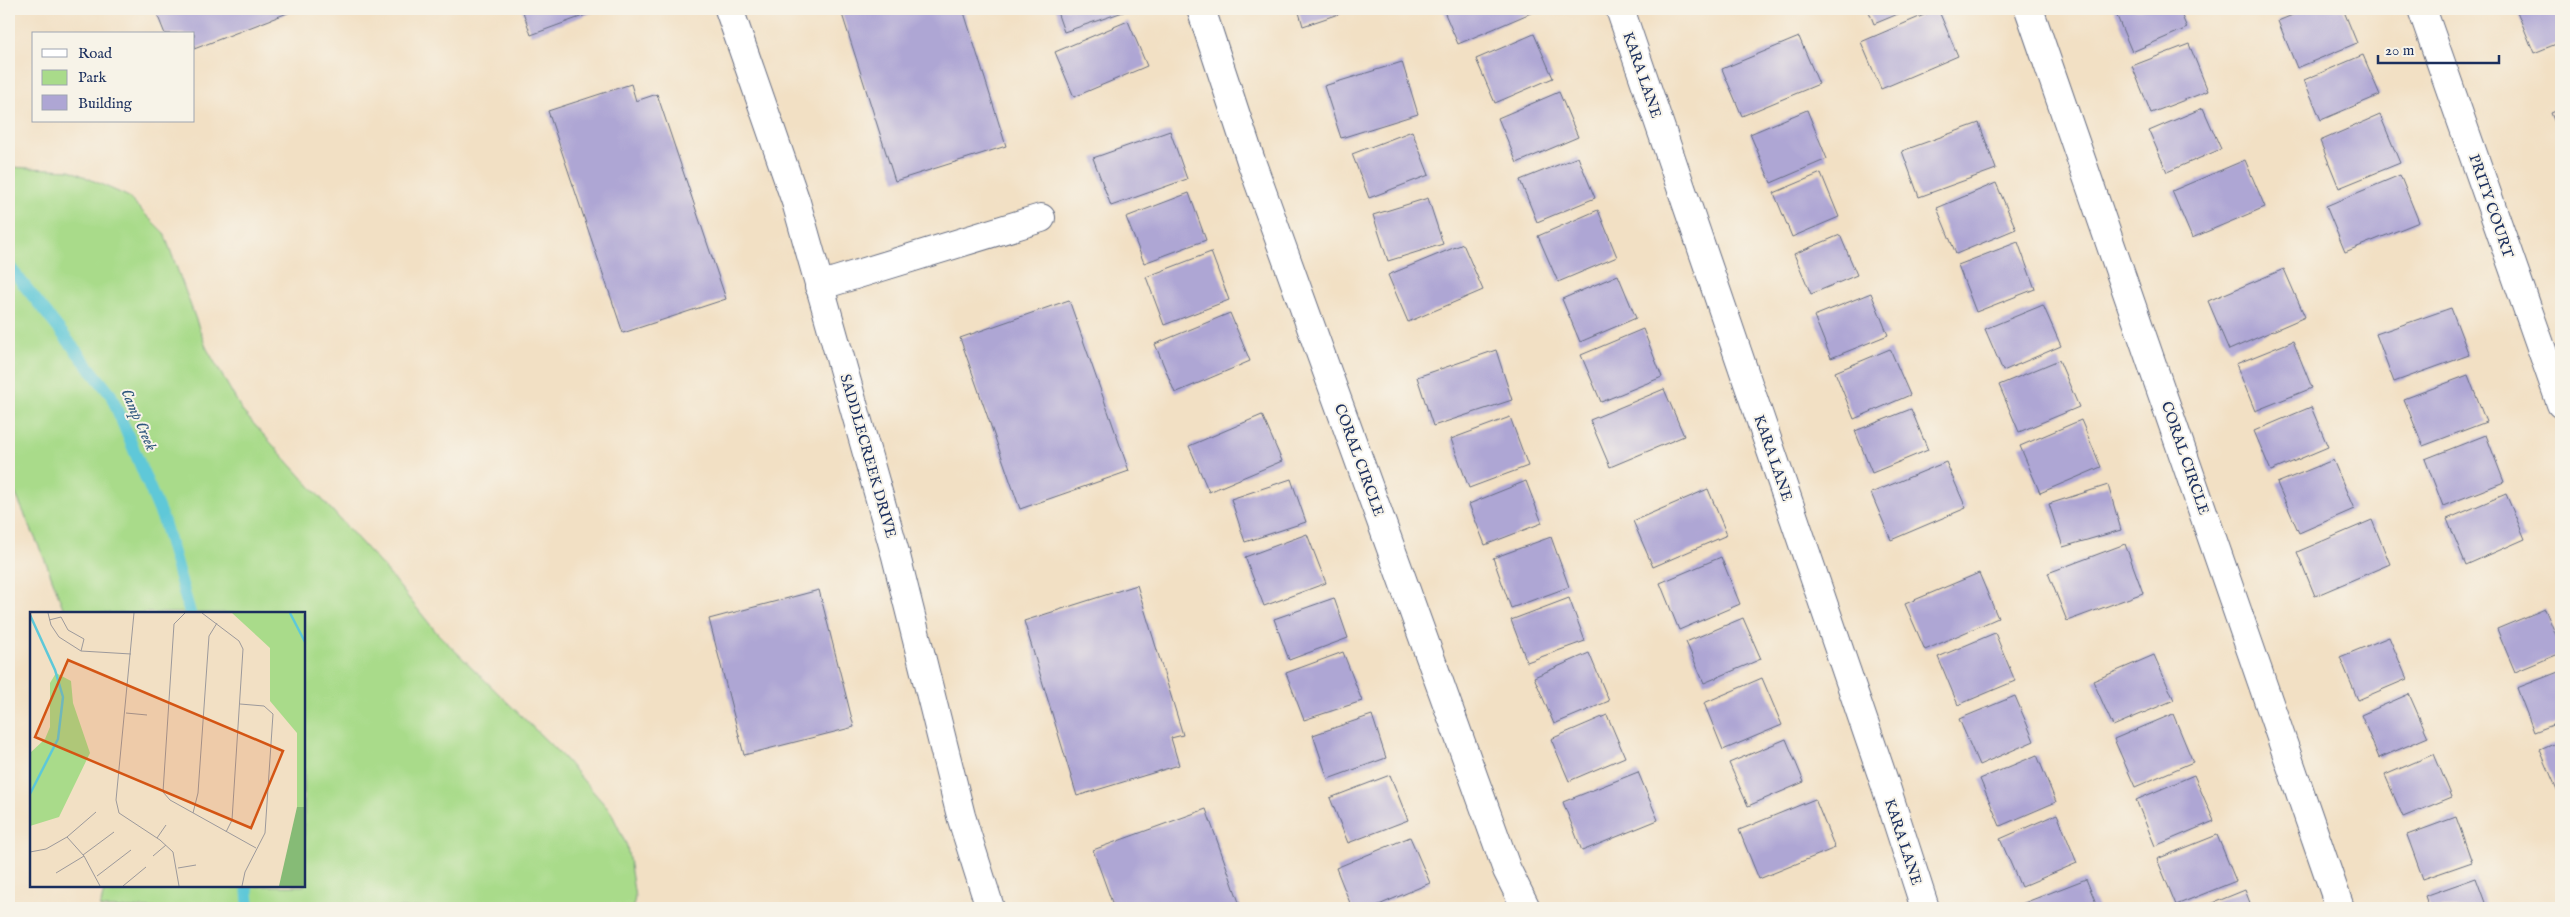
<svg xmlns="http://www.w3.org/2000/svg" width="2570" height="917" font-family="'IM FELL English',serif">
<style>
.green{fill:#a9db8a;stroke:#628574}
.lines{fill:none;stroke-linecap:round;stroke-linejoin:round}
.stream{stroke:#5ec8d8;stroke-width:12}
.building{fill:#aea6d4}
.minor-casing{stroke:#666d82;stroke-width:30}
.minor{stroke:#fff;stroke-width:28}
.labels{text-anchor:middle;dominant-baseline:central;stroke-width:4;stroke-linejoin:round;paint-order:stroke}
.street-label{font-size:15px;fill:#1b2f5e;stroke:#f7f3e8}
.water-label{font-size:16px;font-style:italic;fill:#2c557c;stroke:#f7f3e8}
.inset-river{fill:none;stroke:#5ec8d8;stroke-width:2.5}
.inset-road{fill:none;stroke:#9c999b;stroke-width:1}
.view{fill:#d45514;fill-opacity:0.15;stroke:#d45514;stroke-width:2.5}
.inset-edge{fill:none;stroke:#1b2f5e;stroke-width:2.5}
</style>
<rect width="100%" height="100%" fill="#f7f3e8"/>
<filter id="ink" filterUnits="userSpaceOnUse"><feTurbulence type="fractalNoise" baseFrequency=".02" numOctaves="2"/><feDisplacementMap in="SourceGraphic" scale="10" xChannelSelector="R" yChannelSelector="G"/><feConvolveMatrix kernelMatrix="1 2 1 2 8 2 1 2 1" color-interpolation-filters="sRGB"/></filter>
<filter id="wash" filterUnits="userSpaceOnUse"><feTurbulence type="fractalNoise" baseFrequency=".0096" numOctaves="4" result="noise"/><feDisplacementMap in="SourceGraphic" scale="20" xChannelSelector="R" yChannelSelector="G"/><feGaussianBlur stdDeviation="1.12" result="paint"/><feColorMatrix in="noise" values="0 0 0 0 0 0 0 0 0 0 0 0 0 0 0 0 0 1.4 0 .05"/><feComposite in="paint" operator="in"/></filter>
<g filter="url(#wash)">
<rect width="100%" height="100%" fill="#f2e0c4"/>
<!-- green -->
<path class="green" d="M9 167 70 170 127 196 164 233 206 347 243 412 386 570 437 633 563 757 611 812 627 846 635 897 633 908H100L105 886H304V613H65L47 565 9 479Z"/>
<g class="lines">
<!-- stream -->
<g class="stream">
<path d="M9 266 111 395 164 522 190 613"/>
<path d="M247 886 249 908"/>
</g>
</g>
<g id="blocks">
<!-- building -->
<g class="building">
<path d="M155 9H298L194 49V34H165Z"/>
<path d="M522 9H602L531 35Z"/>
<path d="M848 9H963L1006 146 895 181 841 11Z"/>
<path d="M1056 9H1125L1126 11 1064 32Z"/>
<path d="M1298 9H1353L1303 26Z"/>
<path d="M1443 9H1532L1533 12 1458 44Z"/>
<path d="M1868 9H1910L1874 24Z"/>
<path d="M1938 9 1958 56 1881 89 1861 42Z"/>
<path d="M2114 9H2179L2187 28 2132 52Z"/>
<path d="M2307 9H2343L2357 43 2297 68 2278 21Z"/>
<path d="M2516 9H2561V42L2534 53Z"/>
<path d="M1128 21 1147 66 1074 97 1055 52Z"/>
<path d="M1534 34 1553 78 1495 103 1476 59Z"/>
<path d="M1799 37 1819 84 1742 116 1722 69Z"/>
<path d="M2189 44 2208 91 2151 113 2132 66Z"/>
<path d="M2363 55 2380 95 2321 120 2304 80Z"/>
<path d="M1402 62 1418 114 1341 138 1324 86Z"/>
<path d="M631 84 636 101 657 94 726 299 623 333 548 111Z"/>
<path d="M1559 92 1578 137 1517 163 1498 118Z"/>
<path d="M2203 108 2221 149 2167 172 2149 131Z"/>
<path d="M2561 109V138L2551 113Z"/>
<path d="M1807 110 1827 159 1771 183 1750 134Z"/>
<path d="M2380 115 2400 163 2339 188 2320 141Z"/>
<path d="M1979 123 1996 169 1919 197 1902 151Z"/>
<path d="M1170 131 1187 179 1111 206 1093 158Z"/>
<path d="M1412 131 1429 175 1369 198 1352 154Z"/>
<path d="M1578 157 1595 198 1537 222 1520 180Z"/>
<path d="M2245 160 2265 207 2192 238 2172 191Z"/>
<path d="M1821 173 1839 217 1792 237 1774 193Z"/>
<path d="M2400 175 2419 222 2345 252 2326 206Z"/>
<path d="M1996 183 2016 229 1956 254 1937 208Z"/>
<path d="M1189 193 1206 240 1144 263 1126 217Z"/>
<path d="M1428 198 1443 244 1388 261 1373 215Z"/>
<path d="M1598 210 1617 257 1558 282 1538 236Z"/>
<path d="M1840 235 1857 275 1811 294 1794 254Z"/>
<path d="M2018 242 2035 289 1976 312 1958 265Z"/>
<path d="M1463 244 1483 290 1408 322 1388 275Z"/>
<path d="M1211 252 1229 300 1164 325 1146 277Z"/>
<path d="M2284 269 2305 317 2229 350 2208 301Z"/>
<path d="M1618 275 1636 318 1580 342 1562 299Z"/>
<path d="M1871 293 1888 335 1831 358 1814 316Z"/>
<path d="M1069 300 1129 471 1020 509 960 338Z"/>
<path d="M2043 305 2061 346 2003 371 1985 329Z"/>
<path d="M2451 308 2469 355 2394 382 2376 334Z"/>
<path d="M1230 313 1250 361 1175 393 1155 344Z"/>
<path d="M1643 329 1662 377 1601 402 1581 355Z"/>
<path d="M2293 341 2312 388 2255 411 2236 364Z"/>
<path d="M1890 349 1910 395 1854 419 1835 372Z"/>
<path d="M1496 350 1512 400 1433 426 1417 377Z"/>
<path d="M2059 360 2079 407 2019 432 1999 385Z"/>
<path d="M2468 375 2486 422 2423 446 2404 399Z"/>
<path d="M1664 389 1684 436 1610 467 1590 420Z"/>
<path d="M2311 407 2328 447 2271 471 2254 431Z"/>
<path d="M1911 409 1928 450 1872 473 1855 431Z"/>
<path d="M1262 415 1282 461 1209 492 1189 446Z"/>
<path d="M1510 417 1528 466 1469 488 1451 439Z"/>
<path d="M2081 420 2101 467 2040 493 2020 446Z"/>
<path d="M2486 435 2504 482 2443 506 2425 459Z"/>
<path d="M2333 460 2354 509 2299 533 2277 483Z"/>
<path d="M1946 462 1966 508 1891 540 1871 493Z"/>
<path d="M1291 479 1306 522 1245 542 1231 499Z"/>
<path d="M1526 481 1542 523 1485 545 1469 504Z"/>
<path d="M2108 485 2121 530 2063 547 2049 504Z"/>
<path d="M1708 489 1727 535 1653 567 1633 521Z"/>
<path d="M2506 494 2525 539 2466 565 2447 519Z"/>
<path d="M2372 520 2390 564 2315 596 2297 552Z"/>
<path d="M1307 534 1326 583 1264 606 1245 557Z"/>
<path d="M1551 537 1569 587 1511 608 1493 558Z"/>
<path d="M2125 544 2143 593 2067 621 2048 573Z"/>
<path d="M1721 557 1740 604 1679 630 1660 583Z"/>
<path d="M1979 573 1998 618 1925 650 1905 604Z"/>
<path d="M1137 585 1183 735 1171 738 1179 765 1077 796 1024 621Z"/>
<path d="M819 590 854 727 744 755 709 619Z"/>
<path d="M1334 598 1348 638 1289 660 1274 619Z"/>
<path d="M1569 598 1585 641 1527 662 1511 620Z"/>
<path d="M2545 609 2561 647V653L2515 672 2497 629Z"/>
<path d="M1743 618 1761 659 1704 683 1686 642Z"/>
<path d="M1995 633 2015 681 1958 705 1938 657Z"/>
<path d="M2389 637 2407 679 2358 700 2340 657Z"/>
<path d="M1343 652 1362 701 1304 720 1286 673Z"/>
<path d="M1589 653 1609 701 1554 724 1534 677Z"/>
<path d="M2154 655 2174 700 2113 726 2093 681Z"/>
<path d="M2561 671V722L2534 732 2517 688Z"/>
<path d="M1762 678 1782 725 1723 750 1704 703Z"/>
<path d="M2409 694 2428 737 2379 758 2361 715Z"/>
<path d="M2015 696 2034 741 1979 765 1959 719Z"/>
<path d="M2173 714 2193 762 2135 787 2114 739Z"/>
<path d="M1372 715 1386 758 1328 779 1313 735Z"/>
<path d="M1607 715 1625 757 1569 781 1551 739Z"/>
<path d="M1786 739 1804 782 1748 806 1729 763Z"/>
<path d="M2561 741V791L2558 792 2540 750Z"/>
<path d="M2434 754 2452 797 2403 817 2385 775Z"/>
<path d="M2037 755 2056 802 2000 826 1980 779Z"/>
<path d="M1638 772 1658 820 1582 851 1563 802Z"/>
<path d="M1390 775 1408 820 1348 843 1330 798Z"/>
<path d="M2194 775 2214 821 2155 846 2136 800Z"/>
<path d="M1815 799 1835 848 1759 879 1739 830Z"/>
<path d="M1206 809 1241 908H1114L1093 850Z"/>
<path d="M2057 814 2077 863 2021 887 2000 839Z"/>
<path d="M2456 817 2472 862 2423 879 2407 835Z"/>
<path d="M2217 835 2236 881 2176 905 2157 859Z"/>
<path d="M1410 837 1430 883 1372 908H1352L1336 868Z"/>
<path d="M2476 878 2487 908H2429L2425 896Z"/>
<path d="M2086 879 2098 908H2011Z"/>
<path d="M2245 890 2252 908H2201Z"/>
</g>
</g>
</g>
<g filter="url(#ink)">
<use href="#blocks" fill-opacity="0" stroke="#666d82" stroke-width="1"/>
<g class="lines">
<!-- minor casing -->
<g class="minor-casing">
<g id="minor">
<path d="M729 9 796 202 896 556 961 816 990 908"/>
<path d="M1201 9 1251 161 1507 870 1526 908"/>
<path d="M1620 9 1886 787 1925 908"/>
<path d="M2029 9 2340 908"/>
<path d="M2422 9 2561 404"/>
<path d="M819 286 1041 218"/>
</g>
</g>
<!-- minor -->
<use href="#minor" class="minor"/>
</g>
</g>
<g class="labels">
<!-- street labels -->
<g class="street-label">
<text transform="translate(1642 75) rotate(71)">KARA LANE</text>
<text transform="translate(2491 206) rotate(71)">PRITY COURT</text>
<text transform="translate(868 456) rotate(74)">SADDLECREEK DRIVE</text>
<text transform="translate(1773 458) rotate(71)">KARA LANE</text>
<text transform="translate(2185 458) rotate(71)">CORAL CIRCLE</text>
<text transform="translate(1359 460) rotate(70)">CORAL CIRCLE</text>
<text transform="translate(1903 842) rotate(72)">KARA LANE</text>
</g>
<!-- water labels -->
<g class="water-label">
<text transform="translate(138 420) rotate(66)">Camp Creek</text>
</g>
</g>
<!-- overview -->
<g transform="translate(30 612)">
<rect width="275" height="275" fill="#f2e0c4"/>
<path d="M202 1H273L275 5V195H267V121L240 89V36ZM26 61 41 69 43 91 60 141 29 205 0 214V141L15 127 20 115V71Z" fill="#a9db8a"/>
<path d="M267 195H275V274H249Z" fill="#86bb76"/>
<path class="inset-river" d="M260 1 275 30M0 3 25 58 33 85 28 127 0 182"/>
<path class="inset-road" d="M18 1 21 13 29 25 51 39 101 42M104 1 86 188 89 201 130 228 143 240 149 274M155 1 144 12 133 180 140 188 226 236M172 1 209 29 213 37 202 208 196 220M19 8 31 5 38 18 54 27 51 39M210 92 234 94 243 102 235 221 215 260 212 274M96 101 117 103M163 201 168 181 179 24 187 11M37 225 54 244 70 274M127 226 136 213M0 240 16 237 37 225 66 200M53 243 84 220M123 244 136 233M148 256 166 253M26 261 54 244M67 264 101 238M93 274 116 255"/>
<path class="view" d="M38 48 253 139 221 216 5 125Z"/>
<rect width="275" height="275" class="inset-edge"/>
</g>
<!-- margin -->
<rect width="2570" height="917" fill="none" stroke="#f7f3e8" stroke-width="30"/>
<!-- legend -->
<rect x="32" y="32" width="162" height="90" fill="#f7f3e8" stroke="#9fa5b1"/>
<rect x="42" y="49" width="25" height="8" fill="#ffffff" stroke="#9fa5b1"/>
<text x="78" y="58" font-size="15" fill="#1b2f5e">Road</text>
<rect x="42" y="70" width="25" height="15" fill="#a9db8a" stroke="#9fa5b1"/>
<text x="78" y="82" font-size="15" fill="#1b2f5e">Park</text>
<rect x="42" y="95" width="25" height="15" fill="#aea6d4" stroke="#9fa5b1"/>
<text x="78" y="108" font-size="15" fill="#1b2f5e">Building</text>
<!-- scale -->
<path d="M2378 55v8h121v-8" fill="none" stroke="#1b2f5e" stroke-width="2.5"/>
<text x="2385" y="55" font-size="15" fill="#1b2f5e" stroke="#f7f3e8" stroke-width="4" paint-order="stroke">20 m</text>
</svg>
